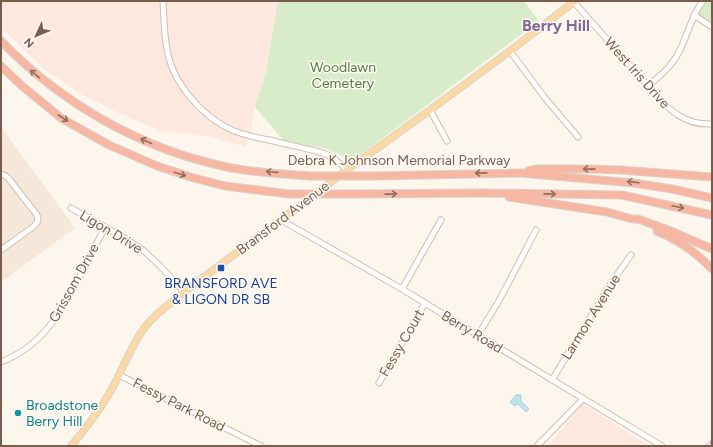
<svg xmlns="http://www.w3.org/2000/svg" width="713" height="447" font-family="Figtree,sans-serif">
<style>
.residential{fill:#f5e8da}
.commercial{fill:#fde8e0}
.green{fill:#d8ecc9}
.water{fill:#bfe3e8;stroke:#a5d3da}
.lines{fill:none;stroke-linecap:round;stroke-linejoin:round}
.minor-casing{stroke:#d1beb0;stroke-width:7}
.major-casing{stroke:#dad1cd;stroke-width:8}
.highway-casing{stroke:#dad1cd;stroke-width:9}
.minor{stroke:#fff;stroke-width:5}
.major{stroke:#fbd9a5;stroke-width:6}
.highway{stroke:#f7b7a3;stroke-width:7}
.rail-casing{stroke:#b9a8c9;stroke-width:3}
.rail{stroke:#fffaf3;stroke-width:1.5;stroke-dasharray:4.5;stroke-linecap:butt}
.highway-bridge-casing{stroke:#dad1cd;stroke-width:9;stroke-linecap:butt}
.highway-bridge{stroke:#f7b7a3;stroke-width:7}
.oneway{stroke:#936e5e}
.transit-dot{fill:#1a4fb4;stroke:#fffaf3;stroke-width:1.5}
.culture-dot{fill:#0f9aa8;stroke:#fffaf3;stroke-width:1.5}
.labels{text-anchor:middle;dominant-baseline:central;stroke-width:3;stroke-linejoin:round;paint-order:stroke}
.park-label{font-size:14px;fill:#537a41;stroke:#fffaf3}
.street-label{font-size:14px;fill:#7a5c4d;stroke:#fffaf3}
.transit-label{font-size:14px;fill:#164399;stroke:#fffaf3}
.culture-label{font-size:14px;fill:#0d838f;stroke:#fffaf3;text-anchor:start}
.quarter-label{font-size:16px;font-weight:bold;fill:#846695;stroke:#fffaf3}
</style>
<rect width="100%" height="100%" fill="#fdf6ec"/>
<!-- residential -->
<path class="residential" d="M1 127 75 228 1 282Z"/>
<!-- commercial -->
<g class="commercial">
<path d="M1 1H278L266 73 255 107 250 136 245 147 209 136 159 131 82 95 43 68 3 29 1 26Z"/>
<path d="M583 404 650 446H548Z"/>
</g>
<!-- green -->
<g class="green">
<path d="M278 1H524L539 21 352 161 327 149 283 140 255 107 266 73Z"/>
<path d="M703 1H712V27L694 15Z"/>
</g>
<!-- water -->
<path class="water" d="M516 395H521V401L529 409 526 412 518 404 515 406 510 402Z"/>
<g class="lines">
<!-- minor casing -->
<g class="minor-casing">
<g id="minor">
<path d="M163 1C164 17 164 34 167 49 172 83 203 118 234 131 245 135 258 138 269 140 288 145 307 148 326 154L336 160 347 170"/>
<path d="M573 1 655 94C671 112 686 125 712 124"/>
<path d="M694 15 712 27"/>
<path d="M510 51 545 98 578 137"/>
<path d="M648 86C660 76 672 66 679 52 688 35 691 16 703 1"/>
<path d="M430 110 447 141"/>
<path d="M1 174 6 176 9 179 37 215C39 220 37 224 33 227L1 250"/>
<path d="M71 208 123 237 143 250 160 266 184 292"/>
<path d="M281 220 402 289 438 311 662 446"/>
<path d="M402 289 441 220"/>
<path d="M478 335 500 299 536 230"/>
<path d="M1 362C43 346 62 311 81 274 89 258 97 243 105 227"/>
<path d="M119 375 261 446"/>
<path d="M552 380 610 285 631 255"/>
<path d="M379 383 425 303"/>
<path d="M537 446 583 399"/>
</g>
</g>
<!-- major casing -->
<g class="major-casing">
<path id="major" d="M71 446C85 430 98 412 109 394 122 372 130 347 145 327 156 313 171 303 184 292L347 170 430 110 510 51 545 24 575 1"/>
</g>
<!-- highway casing -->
<g class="highway-casing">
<g id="highway">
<path d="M1 41C58 100 134 145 214 164 222 166 230 168 238 169 261 173 287 174 310 176"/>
<path d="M1 66 21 85 61 118 109 145 157 166 194 178 225 186 289 194"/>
<path d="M528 171 537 169H592L620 170 712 177"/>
<path d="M372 176 520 173 634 183 672 189 712 198"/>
<path d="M352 194 483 193 622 195 712 215"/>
<path d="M509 197 607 212 632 219H638L666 229 712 249"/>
<path d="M657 231C678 240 696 252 712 269"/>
</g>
</g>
<!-- minor -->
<use href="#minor" class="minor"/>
<!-- major -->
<use href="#major" class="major"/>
<!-- highway -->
<use href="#highway" class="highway"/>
<!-- rail casing -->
<g class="rail-casing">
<path id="rail" d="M707 446 712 441"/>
</g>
<!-- rail -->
<use href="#rail" class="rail"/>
<!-- highway-bridge casing -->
<g class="highway-bridge-casing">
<g id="highway-bridge">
<path d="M310 176H372"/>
<path d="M289 194H352"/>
</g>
</g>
<!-- highway-bridge -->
<use href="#highway-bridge" class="highway-bridge"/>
</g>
<!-- one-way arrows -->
<defs><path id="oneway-shaft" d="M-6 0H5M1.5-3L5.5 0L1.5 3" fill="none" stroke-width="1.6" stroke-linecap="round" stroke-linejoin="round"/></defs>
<g class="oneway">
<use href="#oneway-shaft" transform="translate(35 74) rotate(-141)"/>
<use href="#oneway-shaft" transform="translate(63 118) rotate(33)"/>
<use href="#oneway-shaft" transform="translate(146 141) rotate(-156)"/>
<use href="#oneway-shaft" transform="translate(589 169) rotate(-179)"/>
<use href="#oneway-shaft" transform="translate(272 172) rotate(-175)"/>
<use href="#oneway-shaft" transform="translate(481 173) rotate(179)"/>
<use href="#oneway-shaft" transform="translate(180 174) rotate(18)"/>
<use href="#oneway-shaft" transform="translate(633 182) rotate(-173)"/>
<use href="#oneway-shaft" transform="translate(391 194) rotate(-1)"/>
<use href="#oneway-shaft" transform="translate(550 194) rotate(1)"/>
<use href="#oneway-shaft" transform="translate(678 207) rotate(12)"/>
</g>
<!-- markers -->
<rect class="transit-dot" x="217" y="264" width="8" height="8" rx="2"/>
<circle class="culture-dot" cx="18" cy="413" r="4"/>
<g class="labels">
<!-- park labels -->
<g class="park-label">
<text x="343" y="67">Woodlawn<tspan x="343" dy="16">Cemetery</tspan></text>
</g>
<!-- street labels -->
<g class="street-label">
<text transform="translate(637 73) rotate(48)">West Iris Drive</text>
<text x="399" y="160">Debra K Johnson Memorial Parkway</text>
<text transform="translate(283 218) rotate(-37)">Bransford Avenue</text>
<text transform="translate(111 232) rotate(31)">Ligon Drive</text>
<text transform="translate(74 283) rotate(-61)">Grissom Drive</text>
<text transform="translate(591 317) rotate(-58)">Larmon Avenue</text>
<text transform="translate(472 332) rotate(31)">Berry Road</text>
<text transform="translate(402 343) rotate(-60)">Fessy Court</text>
<text transform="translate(179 405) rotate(27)">Fessy Park Road</text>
</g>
<!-- transit labels -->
<g class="transit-label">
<text x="221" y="283">BRANSFORD AVE<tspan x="221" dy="16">&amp; LIGON DR SB</tspan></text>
</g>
<!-- culture labels -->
<g class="culture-label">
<text x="26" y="405">Broadstone<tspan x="26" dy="16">Berry Hill</tspan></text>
</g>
<!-- quarter labels -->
<g class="quarter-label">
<text x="556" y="25">Berry Hill</text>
</g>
</g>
<!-- border -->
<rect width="713" height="447" fill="none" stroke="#7a5c4d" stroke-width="4"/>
<!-- north arrow -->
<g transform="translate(36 36) rotate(226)" stroke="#fffaf3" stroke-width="3" paint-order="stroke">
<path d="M0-3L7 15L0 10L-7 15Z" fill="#7a5c4d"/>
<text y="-6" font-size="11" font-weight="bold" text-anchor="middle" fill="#7a5c4d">N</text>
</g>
</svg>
